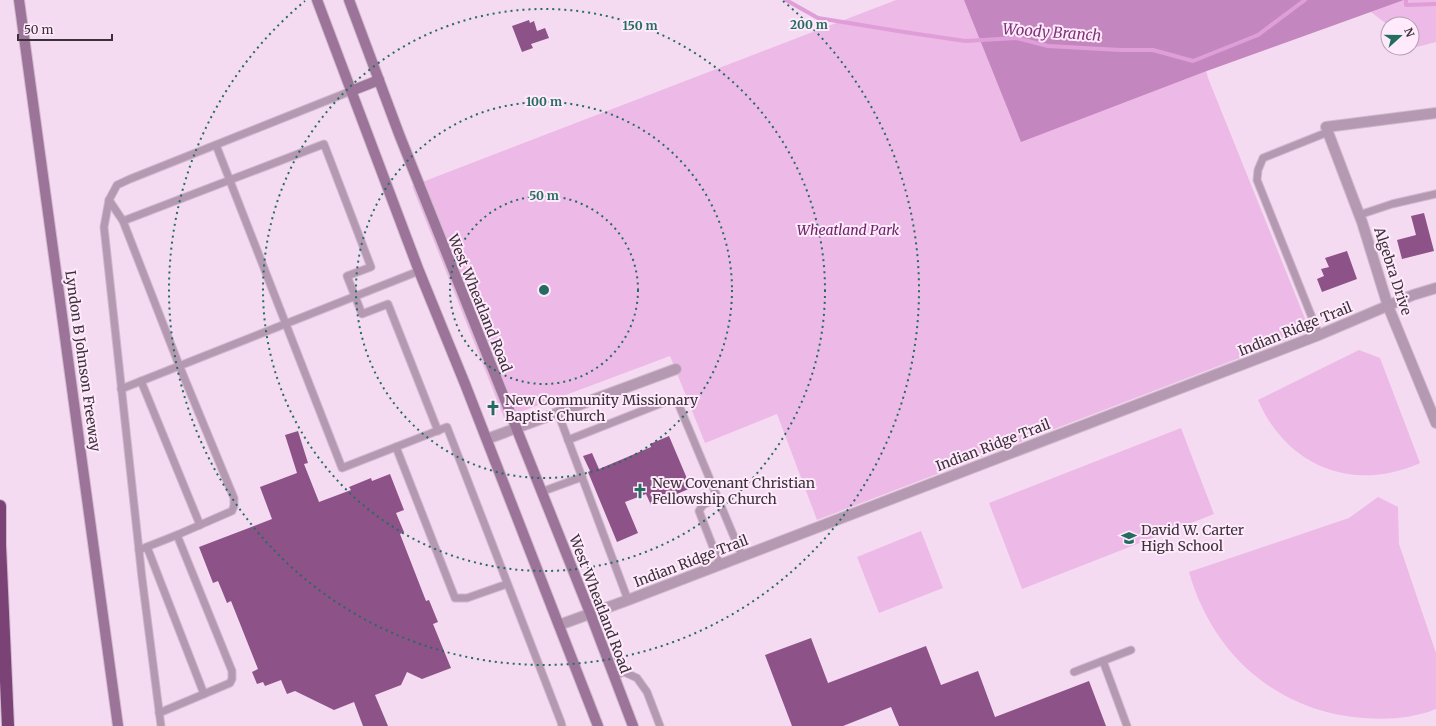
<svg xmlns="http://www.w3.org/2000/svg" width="1436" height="726" font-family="Merriweather,serif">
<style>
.green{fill:#edb9e7}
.forest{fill:#c486be}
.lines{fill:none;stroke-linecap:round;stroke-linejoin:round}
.stream{stroke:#df9ed8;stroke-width:4}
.building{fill:#8d5288}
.service-casing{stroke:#d0b9cc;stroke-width:9}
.minor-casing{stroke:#d0b9cc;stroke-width:12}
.tertiary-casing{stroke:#d0b9cc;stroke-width:12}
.secondary-casing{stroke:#d0b9cc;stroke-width:12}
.motorway-casing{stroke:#d0b9cc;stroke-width:14}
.service{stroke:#b599b2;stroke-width:7}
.minor{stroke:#b599b2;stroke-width:10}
.tertiary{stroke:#b599b2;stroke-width:10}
.secondary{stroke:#9d7499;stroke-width:10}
.motorway{stroke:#7b4276;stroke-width:12}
.ring{fill:none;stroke:#256c60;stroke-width:2;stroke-dasharray:2 4}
.labels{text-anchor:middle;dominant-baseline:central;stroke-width:4;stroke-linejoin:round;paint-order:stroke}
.park-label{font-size:14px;font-style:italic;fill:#6d2369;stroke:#ffeafc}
.street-label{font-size:14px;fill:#3b313a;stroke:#ffeafc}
.poi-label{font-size:14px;fill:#3b313a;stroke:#ffeafc;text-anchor:start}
.water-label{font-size:15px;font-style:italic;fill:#7e3379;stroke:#ffeafc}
.centre{fill:#256c60;stroke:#ffeafc;stroke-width:2}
.ring-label{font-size:12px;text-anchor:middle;font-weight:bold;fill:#256c60;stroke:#ffeafc;stroke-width:4;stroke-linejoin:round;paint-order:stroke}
</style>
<rect width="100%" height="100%" fill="#f5dbf1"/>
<!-- green -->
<g class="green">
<path d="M896 0H966L1206 70 1208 78 1310 331 817 520 777 414 705 443 670 356 504 418 412 186Z"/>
<path d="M1404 0H1436V42L1417 47 1412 44V24H1388V25L1371 12Z"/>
<path d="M1359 350 1380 358 1420 463C1353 493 1287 467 1258 400Z"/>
<path d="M1181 428 1214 514 1022 589 989 503Z"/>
<path d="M1378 497 1398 507 1399 544 1436 653V709C1414 718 1388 720 1364 718 1277 712 1212 654 1189 572L1349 518Z"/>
<path d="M921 531 943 588 879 613 857 557Z"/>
</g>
<!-- forest -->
<path class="forest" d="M964 0H1404L1204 72 1021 142Z"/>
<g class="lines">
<!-- stream -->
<g class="stream">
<path d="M786 0 818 18 904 32 965 41 1016 38 1048 46 1120 50H1153L1193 61 1258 35 1305 0"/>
<path d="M1406 0V5L1436 4"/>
</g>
</g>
<!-- building -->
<g class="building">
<path d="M529 20 530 23 534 21 537 31 545 28 549 38 531 44 533 48 522 52 512 26Z"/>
<path d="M1424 213 1434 251 1402 259 1397 240 1416 235 1411 216Z"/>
<path d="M1347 251 1357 279 1322 292 1317 279 1324 276 1321 269 1329 267 1325 258Z"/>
<path d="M298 431 308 463 304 464 319 502 351 490 349 487 371 478 372 481 390 474 404 510 396 513 404 532 400 534 426 601 429 600 438 622 433 624 451 668 422 679 407 672 401 685 375 695 388 726H363L354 702 334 710 295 691 287 694 281 680 265 686 263 682 257 684 252 672 258 669 231 601 227 603 218 581 213 583 199 547 272 519 260 487 297 473 285 435Z"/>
<path d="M669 436 691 488 651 505 646 494 625 502 638 533 617 542 588 472 590 471 583 456 592 453 599 469 651 447 650 444Z"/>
<path d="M811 638 828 683 926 646 941 685 978 671 995 717 1089 681 1106 726H899L891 707 843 726H792L765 655Z"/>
</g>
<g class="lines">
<!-- service casing -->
<g class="service-casing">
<g id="service">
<path d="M216 145 342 468 447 427 561 722 562 726"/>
<path d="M109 200 123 221 179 365 234 498V506L232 511 177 535"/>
<path d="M1359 215 1392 204 1436 194"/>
<path d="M123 221 324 144 371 267 347 276 362 314 388 304 438 431"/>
<path d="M1319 335 1257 180 1258 170 1263 158 1328 132"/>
<path d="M141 381 200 525"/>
<path d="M121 389 419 271"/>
<path d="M558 413 628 600"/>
<path d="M568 440 667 401 674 400 678 403 742 556"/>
<path d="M396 447 455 598H467L507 584"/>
<path d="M541 492 582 477"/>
<path d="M718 498 703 505 699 511 720 565"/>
<path d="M147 547 204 694"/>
<path d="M139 550 177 535 232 671V679L230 683 159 713"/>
<path d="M1103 661 1127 726"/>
<path d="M1074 672 1131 650"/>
<path d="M614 676 624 672 637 678 647 692 660 726"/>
<path d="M161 726 142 578 104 227 109 200 117 185 130 179 351 91"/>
</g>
</g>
<!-- minor casing -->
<g class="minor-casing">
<g id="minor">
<path d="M1436 113 1326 127 1362 222 1388 306 1436 423"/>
<path d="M487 439 676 369"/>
</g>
</g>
<!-- tertiary casing -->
<g class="tertiary-casing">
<path id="tertiary" d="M559 625 628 600 1319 335 1413 295 1436 288"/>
</g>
<!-- secondary casing -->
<g class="secondary-casing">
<g id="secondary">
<path d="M19 0 118 726"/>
<path d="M317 0 419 271 465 384 598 726"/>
<path d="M349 0 399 134 590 613 633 726"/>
<path d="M351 91 379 80"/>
</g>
</g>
<!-- motorway casing -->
<g class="motorway-casing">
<path id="motorway" d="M0 506V545L8 726"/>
</g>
<!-- service -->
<use href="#service" class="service"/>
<!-- minor -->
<use href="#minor" class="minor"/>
<!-- tertiary -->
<use href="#tertiary" class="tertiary"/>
<!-- secondary -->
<use href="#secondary" class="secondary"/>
<!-- motorway -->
<use href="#motorway" class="motorway"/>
</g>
<!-- distance rings -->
<g class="ring">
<circle cx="544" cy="290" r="94"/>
<circle cx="544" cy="290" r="188"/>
<circle cx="544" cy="290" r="281"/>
<path d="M783 1A375 375 0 1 1 305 1"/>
</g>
<!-- icons -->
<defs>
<g id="church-bare" transform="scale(1.2)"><path d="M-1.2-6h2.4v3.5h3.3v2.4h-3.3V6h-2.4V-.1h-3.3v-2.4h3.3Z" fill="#256c60" stroke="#ffeafc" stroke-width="2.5" paint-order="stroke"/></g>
<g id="school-bare" transform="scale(1.2)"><path d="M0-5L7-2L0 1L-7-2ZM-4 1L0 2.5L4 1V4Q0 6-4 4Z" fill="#256c60" stroke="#ffeafc" stroke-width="2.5" paint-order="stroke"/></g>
</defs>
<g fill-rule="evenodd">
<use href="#church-bare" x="493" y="408"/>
<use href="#church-bare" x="640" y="491"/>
<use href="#school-bare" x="1129" y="538"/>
</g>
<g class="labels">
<!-- park labels -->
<g class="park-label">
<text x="848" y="230">Wheatland Park</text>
</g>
<!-- street labels -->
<g class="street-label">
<text transform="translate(1393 271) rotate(72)">Algebra Drive</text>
<text transform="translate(480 303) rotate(68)">West Wheatland Road</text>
<text transform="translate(1295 329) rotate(-22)">Indian Ridge Trail</text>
<text transform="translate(83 361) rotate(82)">Lyndon B Johnson Freeway</text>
<text transform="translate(993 445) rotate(-21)">Indian Ridge Trail</text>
<text transform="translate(691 561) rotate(-21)">Indian Ridge Trail</text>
<text transform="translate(600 604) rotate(69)">West Wheatland Road</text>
</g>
<!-- poi labels -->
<g class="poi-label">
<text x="505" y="400">New Community Missionary<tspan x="505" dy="16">Baptist Church</tspan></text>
<text x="652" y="483">New Covenant Christian<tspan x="652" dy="16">Fellowship Church</tspan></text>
<text x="1141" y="530">David W. Carter<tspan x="1141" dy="16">High School</tspan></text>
</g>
<!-- water labels -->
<g class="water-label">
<text transform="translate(1052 32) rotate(4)">Woody Branch</text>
</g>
</g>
<circle cx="544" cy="290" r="6" class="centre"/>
<g class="ring-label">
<text x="809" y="29">200 m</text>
<text x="640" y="30">150 m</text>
<text x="544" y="106">100 m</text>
<text x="544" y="200">50 m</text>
</g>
<!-- north arrow -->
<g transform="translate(1400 36) rotate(69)"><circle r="19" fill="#ffeafc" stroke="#b1a0ae"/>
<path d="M0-3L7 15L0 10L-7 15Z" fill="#256c60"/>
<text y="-6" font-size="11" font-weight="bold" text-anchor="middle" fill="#3b313a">N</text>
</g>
<!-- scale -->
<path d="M18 34v6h94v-6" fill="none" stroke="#3b313a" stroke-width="2"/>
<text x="24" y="34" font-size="12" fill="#3b313a" stroke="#ffeafc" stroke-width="3" paint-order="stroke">50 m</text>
</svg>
